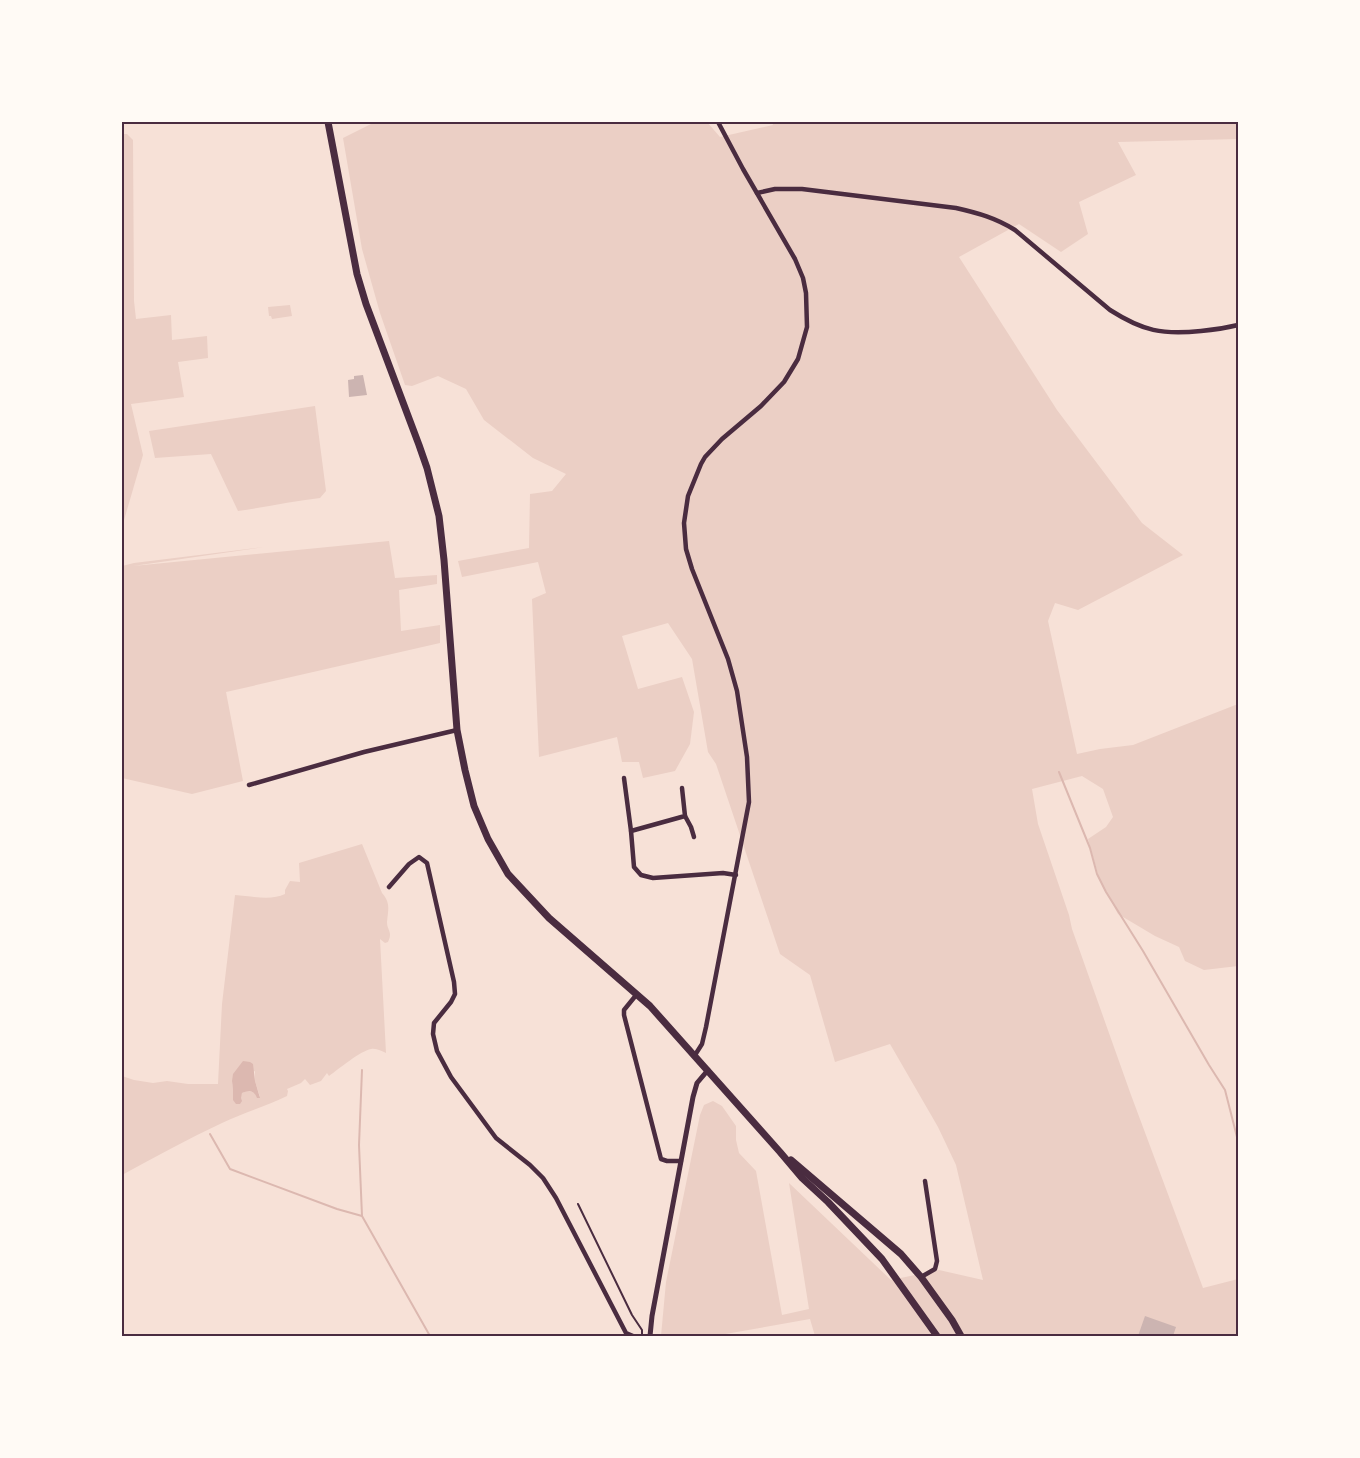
<svg xmlns="http://www.w3.org/2000/svg" width="1360" height="1458" font-family="'Public Sans',sans-serif">
<style>
.green{fill:#ebcfc5;fill-rule:evenodd}
.water{fill:#dcb8b0}
.lines{fill:none;stroke-linecap:round;stroke-linejoin:round}
.stream{stroke:#dcb8b0;stroke-width:2}
.building{fill:#ccb4b1}
.service{stroke:#4a2c40;stroke-width:2}
.minor{stroke:#4a2c40;stroke-width:4.5}
.tertiary{stroke:#4a2c40;stroke-width:5}
.primary{stroke:#4a2c40;stroke-width:7}
.neatline{fill:none;stroke:#4a2c40;stroke-width:2}
</style>
<rect width="100%" height="100%" fill="#f7e1d7"/>
<!-- green -->
<g class="green">
<path d="M375 122H707L720 137 773 125 772 122H1238V139L1118 142 1136 175 1079 202 1088 234 1061 252 1019 224 959 257 1057 410 1142 523 1183 555 1078 610 1055 603 1048 621 1077 754 1100 749 1133 745 1238 704V966L1204 970 1185 961 1179 947 1155 936 1118 914 1099 878 1088 839 1106 827 1113 817 1103 789 1082 776 1032 789 1038 824 1069 915 1072 929 1131 1095 1203 1288 1238 1279V1336H815L810 1319 714 1336H661L666 1282 700 1115 704 1105 713 1101 722 1106 736 1126V1140L739 1153 756 1171 782 1315 809 1309 789 1183 891 1280 939 1270 983 1280 956 1165 938 1127 890 1044 835 1062 810 975 780 954 716 764 708 752 692 659 668 623 622 636 638 689 682 677 694 712 690 744 675 771 643 778 639 762H622L617 737 539 757 532 599 546 593 538 562 462 577 458 561 529 548 530 494 552 491 566 474 533 458 484 420 466 389 438 376 412 386 405 385 380 313 362 249 343 138Z"/>
<path d="M122 134H127L133 140 134 301 136 319 171 315 172 340 207 336 208 358 178 362 184 397 131 404 143 455 122 527Z"/>
<path d="M290 305 292 316 272 319 271 316H269L268 307Z"/>
<path d="M315 406 326 491 320 498C293 501 266 507 238 511L211 454 155 458 149 431Z"/>
<path d="M389 541 395 578 437 575V584L399 590 401 631 440 625V643L226 692 243 781 192 794 122 778V566L134 563 264 547 133 566Z"/>
<path d="M362 844 382 893C391 903 388 910 387 922 387 931 393 931 388 942L385 943 380 939 386 1053C381 1051 377 1048 371 1049 360 1051 339 1069 329 1076L327 1073 321 1081 310 1085 305 1079 301 1083 287 1089 288 1091 287 1096C266 1106 243 1113 222 1123 188 1139 155 1157 122 1175V1076L134 1080 153 1083 167 1081 188 1084H218L222 1004 235 895C251 896 271 901 285 894V890L290 881 300 882 299 863ZM255 1071V1081L260 1097C254 1092 250 1090 242 1093L240 1098 233 1100V1090L232 1081Z"/>
</g>
<!-- water -->
<path class="water" d="M243 1061 250 1062 253 1064 255 1081 260 1098H257C254 1090 249 1090 242 1093L241 1098 242 1101 240 1104H236L233 1100V1090L232 1081 233 1074Z"/>
<g class="lines">
<!-- stream -->
<g class="stream">
<path d="M1059 772 1090 848 1097 874 1106 892 1143 951 1209 1065 1225 1090 1238 1141"/>
<path d="M362 1070 359 1145 362 1216 430 1336"/>
<path d="M210 1134 230 1169 337 1209 362 1216"/>
</g>
</g>
<!-- building -->
<g class="building">
<path d="M363 375 367 395 349 397 348 380 354 379V376Z"/>
<path d="M1145 1316 1176 1327 1173 1336H1138Z"/>
</g>
<g class="lines">
<!-- service -->
<path class="service" d="M578 1204 632 1315 642 1330V1336"/>
<!-- minor -->
<g class="minor">
<path d="M757 193 775 189H802L956 208C978 213 996 218 1015 230L1110 310C1143 331 1162 335 1201 331 1213 330 1226 328 1238 325"/>
<path d="M624 778 631 831 634 867 641 875 653 878 723 873 736 875"/>
<path d="M249 785 364 752 457 730"/>
<path d="M685 816 691 827 694 837"/>
<path d="M631 831 685 816 682 788"/>
<path d="M389 887 409 864 419 857 427 863 454 982 455 994 451 1002 434 1023 433 1034 437 1051 451 1077 496 1138 530 1165 543 1178 556 1198 626 1333 633 1336"/>
<path d="M637 994 624 1010V1015L661 1159 667 1161H681"/>
<path d="M695 1055 702 1044 706 1027 749 802 747 757 737 691 728 659 692 569 686 549 684 523 688 496 701 464 705 457 722 439 761 406 784 382 798 359 807 327 806 293 803 278 795 259 743 169 718 122"/>
<path d="M921 1277 935 1269 937 1261 925 1181"/>
</g>
<!-- tertiary -->
<path class="tertiary" d="M650 1336 652 1316 693 1097 697 1083 708 1070"/>
<!-- primary -->
<g class="primary">
<path d="M328 122 357 274 366 304 419 445 427 468 439 516 444 560 457 730 465 770 474 806 488 839 508 874 549 918 650 1006 780 1152 802 1178 828 1202 882 1259 937 1336"/>
<path d="M791 1160 901 1254 921 1277 952 1320 961 1336"/>
</g>
</g>
<!-- border -->
<rect width="1360" height="1458" fill="none" stroke="#fffaf5" stroke-width="246"/>
<rect x="123" y="123" width="1114" height="1212" class="neatline"/>
</svg>
